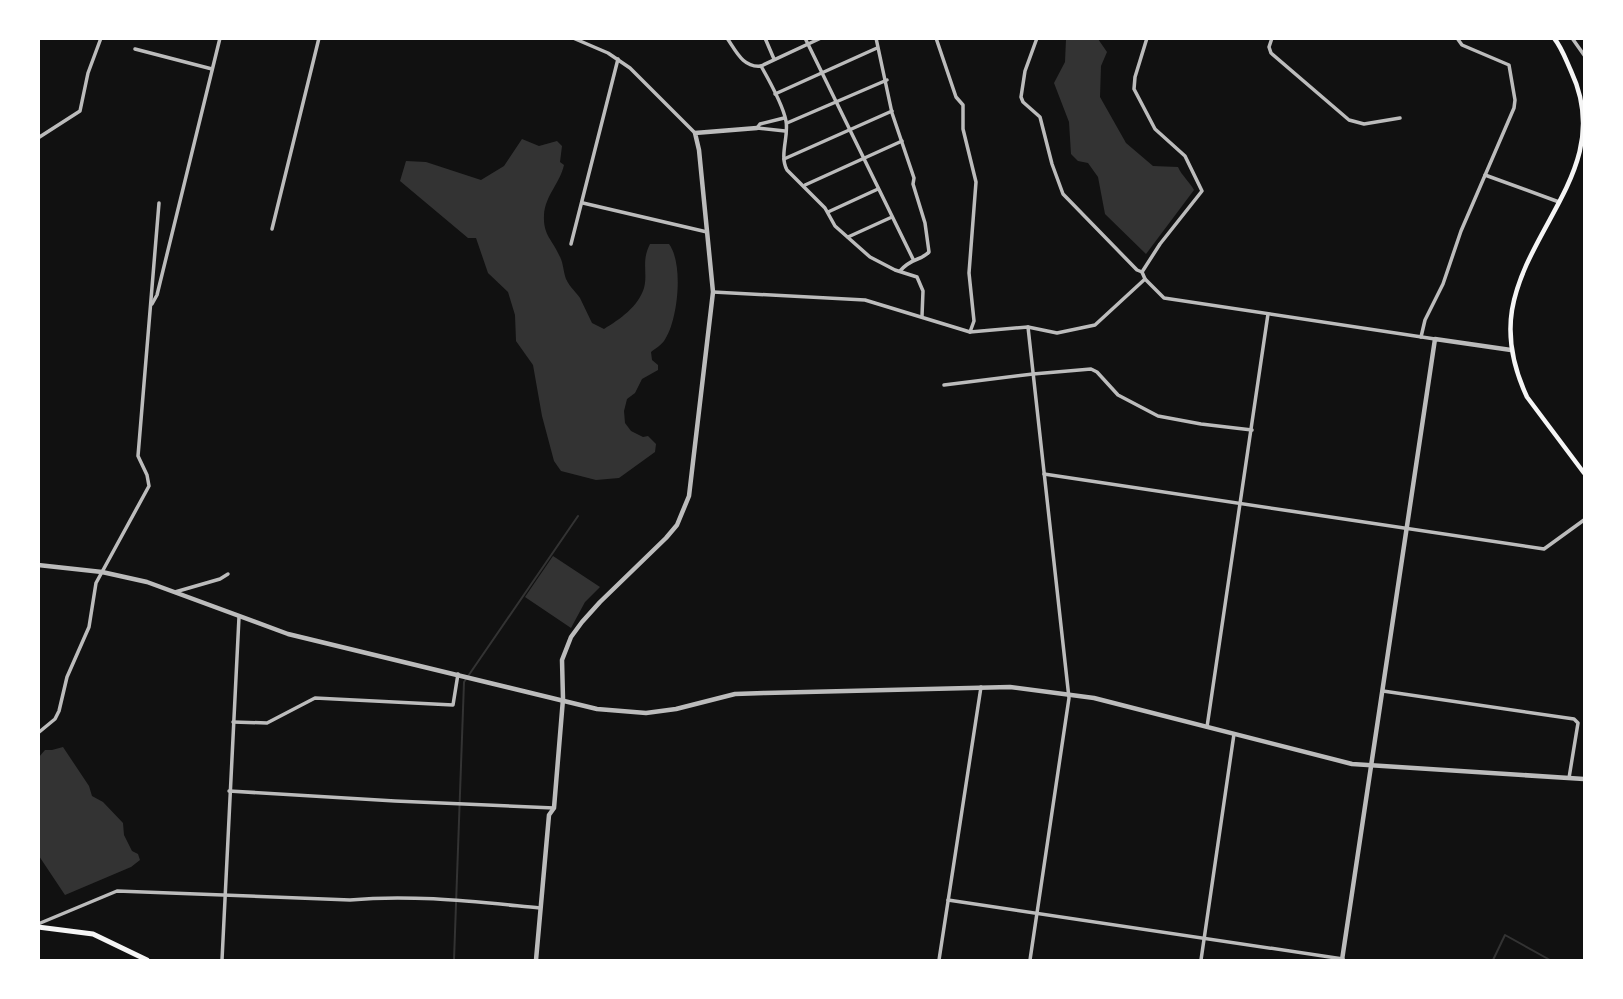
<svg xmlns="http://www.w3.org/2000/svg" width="1623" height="999" font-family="Karla,sans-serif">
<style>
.water{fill:#333}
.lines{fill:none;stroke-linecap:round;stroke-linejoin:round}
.stream{stroke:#333;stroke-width:2}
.minor{stroke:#bcbcbc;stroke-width:3.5}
.tertiary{stroke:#bcbcbc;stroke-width:4.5}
.secondary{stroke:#f5f5f5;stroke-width:4.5}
.primary{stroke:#f5f5f5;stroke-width:5}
</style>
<rect width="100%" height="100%" fill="#111"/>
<!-- water -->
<g class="water">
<path d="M1066 39H1098L1107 52 1101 66 1100 97 1126 143 1153 166 1178 167C1182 176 1189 181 1194 190L1146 254 1105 214 1098 177 1088 163 1078 161 1071 154 1069 122 1054 83 1065 62Z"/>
<path d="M522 139 539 146 557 141 562 146 560 162 564 165C560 183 545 196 544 215 543 235 552 239 559 255 563 262 563 268 565 276 567 284 575 291 580 298 584 306 588 315 592 323L604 329C620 319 638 307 644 288 648 273 641 261 650 244H669C684 264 678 322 664 341 661 345 655 349 651 352L652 360 658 365V370L642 379 635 393 627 399 624 411 625 423 631 431 643 437 648 436 656 444 655 452 619 478 596 480 561 471 554 461 542 416 533 365 516 341 515 315 508 292 488 273 476 238H468L400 181 406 161 426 162 481 180 504 166Z"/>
<path d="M553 556 600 587 585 602 571 628 525 597Z"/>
<path d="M63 747 89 786 92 796 103 802 123 823 124 835 132 851 138 854 140 860 131 867 65 895 39 856V757L45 750H52Z"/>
</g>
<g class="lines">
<!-- stream -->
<g class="stream">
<path d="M454 960 464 682 578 516"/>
<path d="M1493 960 1505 935 1550 960"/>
</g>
<!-- minor -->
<g class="minor">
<path d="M573 38 608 53 630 68 695 133"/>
<path d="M727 38C736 51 743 68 761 66 769 80 783 105 786 121 789 136 779 156 787 170L825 208 835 226 870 257 895 270 917 277 923 291 922 316"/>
<path d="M765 38 774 59"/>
<path d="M805 38 913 259"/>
<path d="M876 38 892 113 914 178 913 184 925 223 929 252C921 261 912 257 900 271"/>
<path d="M936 38 956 97 963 105V129L976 182 969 273 974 321 970 332"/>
<path d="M1037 38 1025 71 1021 97 1023 102 1040 117 1052 164 1063 194 1137 270 1142 272 1145 279 1164 298 1435 339"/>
<path d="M1272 38 1269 47 1271 53 1349 120 1364 124 1400 118"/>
<path d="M1572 38 1584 55"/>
<path d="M135 49 212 69"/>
<path d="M761 66 821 38"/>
<path d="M775 94 877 48"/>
<path d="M787 123 887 80"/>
<path d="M757 128 760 124 784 118"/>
<path d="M757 128 785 131"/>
<path d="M38 138 80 111 88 73 101 38"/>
<path d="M784 159 892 111"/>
<path d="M1485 175 1559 202"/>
<path d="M805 185 902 141"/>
<path d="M583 203 707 232"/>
<path d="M828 212 878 189"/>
<path d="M272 229 319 38"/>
<path d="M848 237 892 217"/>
<path d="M571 244 618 59"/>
<path d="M1142 272 1160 244 1202 191 1185 156 1155 129 1134 89 1135 77 1147 38"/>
<path d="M713 292 865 300 970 332 1028 327 1057 333 1095 325 1145 279"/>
<path d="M152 304 157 295 220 38"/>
<path d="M1028 327 1069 698 1030 960"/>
<path d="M1421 337 1425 320 1443 284 1461 231 1514 108 1515 100 1509 65 1462 45 1457 38"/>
<path d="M944 385 1033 374 1091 369 1097 372 1118 395 1158 416 1201 424 1252 430"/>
<path d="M1044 474 1544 549 1584 520"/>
<path d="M175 592 220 579 228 574"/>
<path d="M1383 691 1574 719 1578 723 1569 778"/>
<path d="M233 722 267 723 315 698 453 705 458 674"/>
<path d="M1207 727 1268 314"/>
<path d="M38 733 55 719 59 711 67 677 89 627 96 583 149 486 147 475 138 456 159 203"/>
<path d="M229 791 395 801 554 808"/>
<path d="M948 900 1343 959"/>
<path d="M38 924 117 891 350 900C413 894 477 902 540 908"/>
<path d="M222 960 239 617"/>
<path d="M939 960 981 687"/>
<path d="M1201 960 1234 734"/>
</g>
<!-- tertiary -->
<g class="tertiary">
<path d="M38 565 102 572 147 582 288 634 597 709 646 713 676 709 735 694 765 693 1010 687 1094 698 1352 764 1584 779"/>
<path d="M536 960 549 815 554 808 563 699 562 660 571 637 582 622 600 602 666 538 677 525 689 496 713 292 699 150 695 133 757 128"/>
<path d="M1342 960 1435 339 1511 350"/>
</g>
<!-- secondary -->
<path class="secondary" d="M1554 38C1562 48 1566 60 1571 71 1615 165 1527 224 1512 310 1507 341 1514 369 1527 397L1584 473"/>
<!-- primary -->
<path class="primary" d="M38 927 93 934 147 960"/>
</g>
<!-- border -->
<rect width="1623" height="999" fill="none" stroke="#ffffff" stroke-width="80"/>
</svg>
